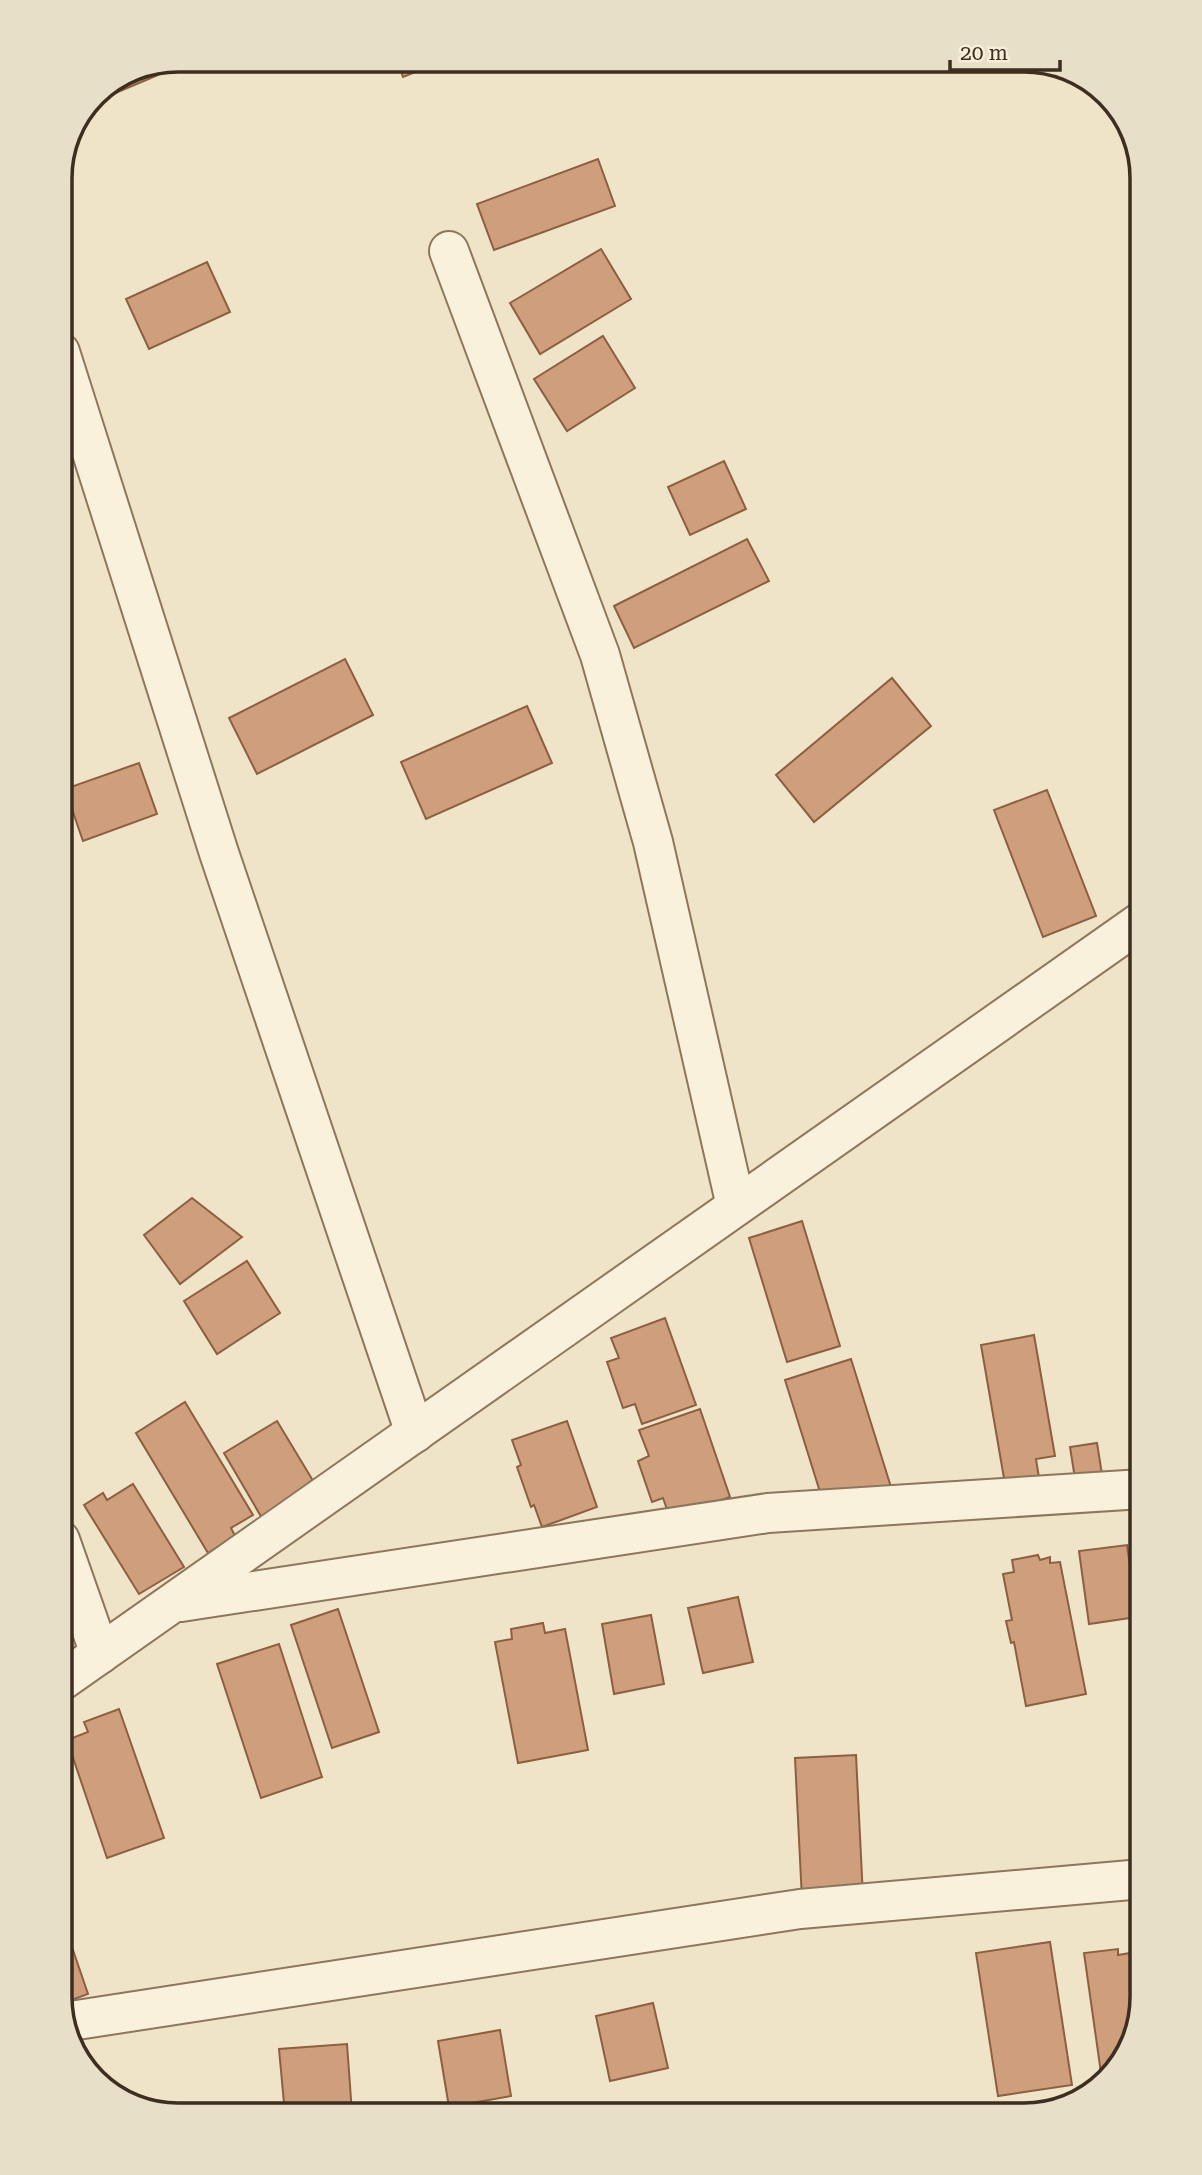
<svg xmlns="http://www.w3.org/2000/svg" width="1202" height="2175" font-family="'Roboto Serif',serif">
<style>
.building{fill:#cf9f7d;stroke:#8d5f41;stroke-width:2}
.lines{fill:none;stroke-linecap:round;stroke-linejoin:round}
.minor-casing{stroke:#8d765c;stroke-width:42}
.minor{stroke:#faf1dc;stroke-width:38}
.rim{fill:none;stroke:#3d2e20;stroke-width:3.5}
</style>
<rect width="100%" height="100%" fill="#f0e4c8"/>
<!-- building -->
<g class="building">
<path d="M433 65 403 77 399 66Z"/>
<path d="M133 68H154L158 75 90 104 94 94Z"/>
<path d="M598 159 615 206 494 250 477 204Z"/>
<path d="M601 249 631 299 540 354 510 303Z"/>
<path d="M207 262 230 312 149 349 126 299Z"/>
<path d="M603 336 635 388 567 431 534 379Z"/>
<path d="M724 461 746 509 690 535 668 487Z"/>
<path d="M747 539 769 581 634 648 614 606Z"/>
<path d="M345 659 373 715 257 774 229 718Z"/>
<path d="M892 678 931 726 814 822 776 775Z"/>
<path d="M527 706 552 763 426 819 401 762Z"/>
<path d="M139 763 157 814 83 841 65 789Z"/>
<path d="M1047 790 1096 916 1043 937 994 810Z"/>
<path d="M192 1198 242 1237 180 1284 144 1235Z"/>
<path d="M802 1221 840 1346 787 1362 749 1238Z"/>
<path d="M247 1261 280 1313 217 1354 184 1301Z"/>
<path d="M665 1318 696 1405 642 1424 635 1404 623 1408 607 1362 619 1358 611 1338Z"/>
<path d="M1034 1335 1055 1456 1036 1459 1039 1478 1005 1484 981 1345Z"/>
<path d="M851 1359 891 1487 825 1508 785 1380Z"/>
<path d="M185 1402 253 1515 231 1528 235 1536 208 1553 136 1433Z"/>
<path d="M700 1409 730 1497 670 1518 663 1498 652 1502 638 1461 649 1456 639 1430Z"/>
<path d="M277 1421 315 1484 266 1525 224 1453Z"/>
<path d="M567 1421 597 1507 542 1527 534 1505 531 1507 517 1467 521 1465 512 1440Z"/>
<path d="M1097 1443 1103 1481 1076 1485 1070 1447Z"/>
<path d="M133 1484 184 1567 139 1594 84 1505 103 1493 107 1500Z"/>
<path d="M1127 1545 1137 1617 1089 1624 1079 1551Z"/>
<path d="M1038 1555 1040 1560 1050 1557V1563L1060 1562 1086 1694 1026 1706 1014 1642 1011 1643 1006 1621 1012 1620 1003 1574 1014 1572 1012 1560Z"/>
<path d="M738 1597 753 1662 703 1673 688 1608Z"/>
<path d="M338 1609 379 1732 332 1748 291 1625Z"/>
<path d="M651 1615 664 1684 614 1694 602 1624Z"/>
<path d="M543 1623 545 1633 565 1629 588 1750 518 1763 495 1642 512 1639 511 1629Z"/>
<path d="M279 1644 322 1777 261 1798 217 1664Z"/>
<path d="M119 1709 164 1838 107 1858 67 1740 88 1732 84 1722Z"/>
<path d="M856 1755 863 1897 802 1900 795 1758Z"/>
<path d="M60 1912 88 1994 61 2004 60 1997Z"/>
<path d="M1050 1942 1072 2085 998 2096 976 1953Z"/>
<path d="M1118 1949V1955L1142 1951V1998L1123 2063 1102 2080 1084 1953Z"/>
<path d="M653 2003 668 2068 610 2081 596 2016Z"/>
<path d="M500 2030 511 2096 449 2107 438 2041Z"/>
<path d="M347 2044 352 2113 285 2114 279 2049Z"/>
</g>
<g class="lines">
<!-- minor casing -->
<g class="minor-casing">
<g id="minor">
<path d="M449 251 600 655 653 842 736 1206"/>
<path d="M60 352 219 853 415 1433"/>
<path d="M60 1540 100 1654"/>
<path d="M181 1602 768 1513 1142 1489"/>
<path d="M60 1682 1142 921"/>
<path d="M64 2022 800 1909 1142 1879"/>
</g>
</g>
<!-- minor -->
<use href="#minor" class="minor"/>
</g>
<!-- crop -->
<path d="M0 0H1202V2175H0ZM178 72H1024A106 106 0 0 1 1130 178V1997A106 106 0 0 1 1024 2103H178A106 106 0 0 1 72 1997V178A106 106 0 0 1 178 72Z" fill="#e8dfc9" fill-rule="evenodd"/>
<path class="rim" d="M178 72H1024A106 106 0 0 1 1130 178V1997A106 106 0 0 1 1024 2103H178A106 106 0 0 1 72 1997V178A106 106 0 0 1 178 72Z"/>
<!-- scale -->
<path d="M950 60v10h110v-10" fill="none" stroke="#3d2e20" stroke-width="3.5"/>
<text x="960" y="60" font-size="21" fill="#3d2e20" stroke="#f7eed8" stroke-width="5" paint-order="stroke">20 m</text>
</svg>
